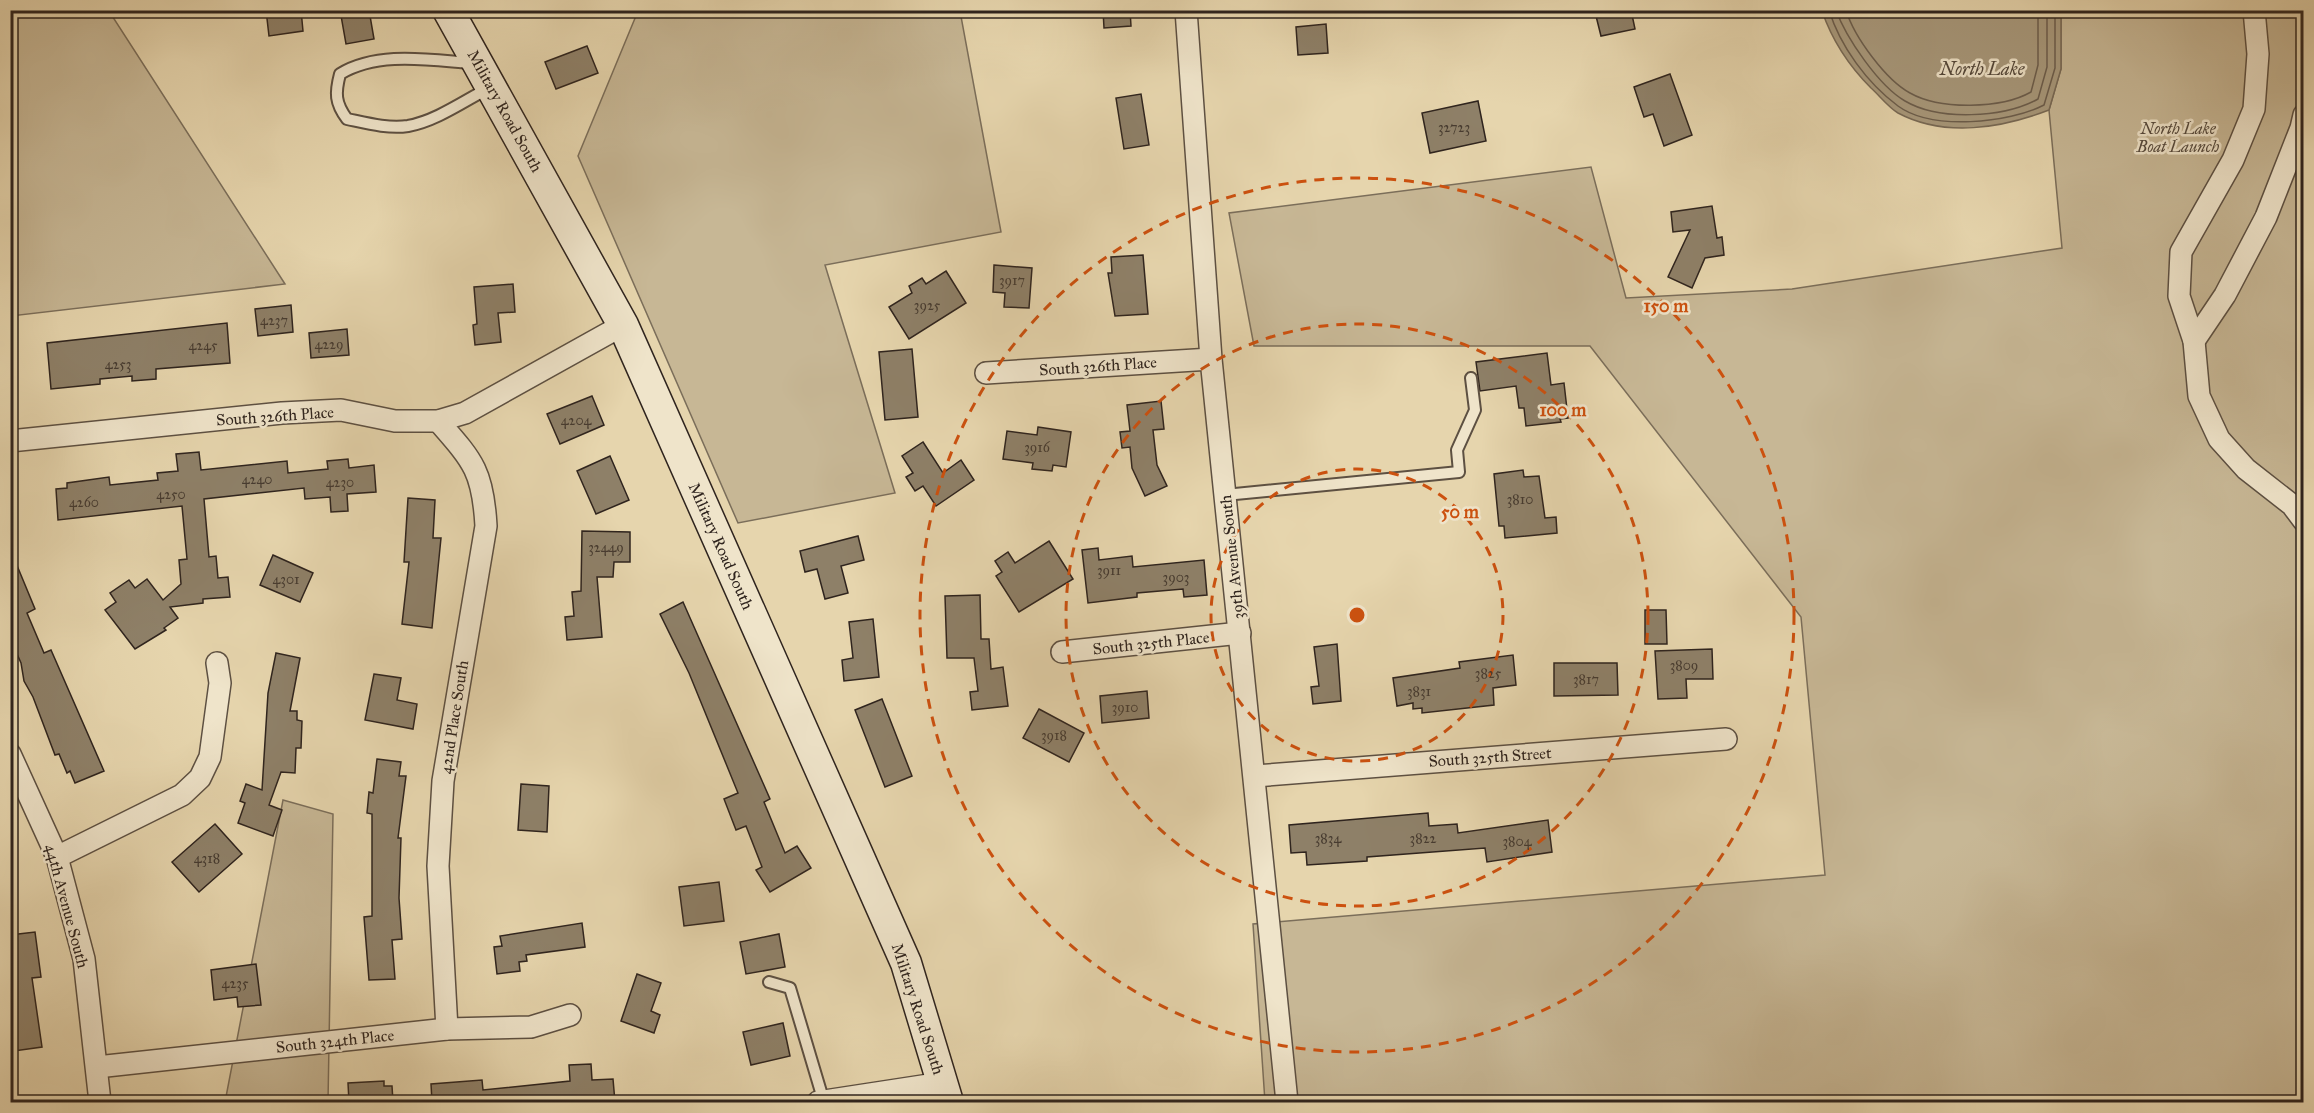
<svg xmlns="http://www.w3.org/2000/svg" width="2314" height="1113" font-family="'IM FELL Great Primer',serif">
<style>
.green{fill:#c7b795;stroke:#7b6e5a;stroke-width:1.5}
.water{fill:#a8997c;stroke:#786a56;stroke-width:1.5}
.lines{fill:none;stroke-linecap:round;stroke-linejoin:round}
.shore{stroke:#6c5e4d;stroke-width:1.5}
.building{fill:#8e8068;stroke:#2f241e;stroke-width:1.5}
.service-casing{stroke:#5d5042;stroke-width:14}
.minor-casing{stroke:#5d5042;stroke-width:24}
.secondary-casing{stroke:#2f241e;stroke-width:33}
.service{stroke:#efe4ca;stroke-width:10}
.minor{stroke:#efe4ca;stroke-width:21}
.secondary{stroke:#efe4ca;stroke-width:30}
.ring{fill:none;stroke:#cc510f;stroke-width:3;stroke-dasharray:10 8}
.labels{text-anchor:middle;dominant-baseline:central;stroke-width:5;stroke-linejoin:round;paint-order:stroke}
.number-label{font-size:14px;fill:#473b30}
.street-label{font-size:16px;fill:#2f241e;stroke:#efe4ca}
.park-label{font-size:16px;font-style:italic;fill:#55493c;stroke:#efe4ca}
.water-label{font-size:18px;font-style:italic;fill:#53473a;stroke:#efe4ca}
.centre{fill:#cc510f;stroke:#efe4ca;stroke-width:3}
.ring-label{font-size:18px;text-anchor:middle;font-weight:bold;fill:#cc510f;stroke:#efe4ca;stroke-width:5;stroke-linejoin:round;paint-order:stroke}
</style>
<rect width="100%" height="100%" fill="#e6d5ad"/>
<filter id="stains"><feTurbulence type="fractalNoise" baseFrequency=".00333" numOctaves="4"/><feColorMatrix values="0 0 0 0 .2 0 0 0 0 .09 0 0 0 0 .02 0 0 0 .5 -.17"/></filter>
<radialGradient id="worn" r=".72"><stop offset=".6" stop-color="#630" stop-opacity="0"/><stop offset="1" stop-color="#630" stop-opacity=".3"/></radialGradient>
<!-- green -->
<g class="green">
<path d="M10 11H109L285 284 11 316Z"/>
<path d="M638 11H960L1001 232 825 265 895 493 738 523 578 156Z"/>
<path d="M2061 11H2303V1102H1265L1253 924 1825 875 1801 617 1590 346H1254L1229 213 1591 167 1626 298 1792 289 2062 248 2049 110 2061 69Z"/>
<path d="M283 800 333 814 328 1102H225Z"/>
</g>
<!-- water -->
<path class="water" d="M1822 11H2061V69L2049 110C2002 128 1945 138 1898 113 1888 107 1879 95 1871 88 1849 66 1832 40 1822 11Z"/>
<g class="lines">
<!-- shore -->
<g class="shore">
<path d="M1829 10C1840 46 1867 83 1898 106 1932 131 2009 123 2044 105L2055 68V10"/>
<path d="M1836 10C1846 38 1879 86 1905 101 1939 121 2003 118 2038 99L2047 67V10"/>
<path d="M1846 10C1854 37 1886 80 1910 93 1940 110 2001 109 2031 92L2038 65V10"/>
</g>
</g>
<!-- building -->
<g class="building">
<path d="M266 10H301L303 31 269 36Z"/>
<path d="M340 10H369L374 39 346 44Z"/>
<path d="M1103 10H1130L1131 26 1104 28Z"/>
<path d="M1619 10H1631L1635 29 1601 36 1596 16Z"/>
<path d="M1326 24 1328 53 1298 55 1296 27Z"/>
<path d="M587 46 598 73 556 89 545 62Z"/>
<path d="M1670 74 1692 135 1664 146 1653 114 1644 117 1634 87Z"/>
<path d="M1141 94 1149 145 1124 149 1116 98Z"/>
<path d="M1478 101 1486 141 1430 153 1422 113Z"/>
<path d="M1712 206 1717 238 1722 237 1724 255 1705 258 1692 288 1668 277 1690 230 1673 232 1671 212Z"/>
<path d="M1143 255 1148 314 1115 316 1108 273H1112L1111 257Z"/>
<path d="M994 265 1032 268 1029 308 1004 307 1005 293 993 292Z"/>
<path d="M946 271 966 303 909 339 889 307 912 293 909 286 922 278 926 284Z"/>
<path d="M513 284 515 312 498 313 501 342 475 345 473 325 477 324 474 287Z"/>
<path d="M291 305 293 332 258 336 255 309Z"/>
<path d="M227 323 230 363 156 369V379L132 381V376L100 379V384L51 389 47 343Z"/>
<path d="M347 329 349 355 311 358 309 333Z"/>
<path d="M912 349 918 417 885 420 879 352Z"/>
<path d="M1547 353 1551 385 1564 383 1568 418 1560 419 1561 422 1526 426 1524 408H1519L1516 386 1480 391 1476 362Z"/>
<path d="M592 396 604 425 560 444 547 414Z"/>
<path d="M1161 401 1164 429 1153 430 1157 465 1167 486 1145 496 1132 468 1130 447 1122 448 1120 432 1130 431 1127 405Z"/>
<path d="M1038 427 1071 432 1066 467 1053 465 1052 471 1032 469 1033 463 1003 459 1007 431 1037 435Z"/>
<path d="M923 442 943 473 961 460 974 480 936 506 923 486 915 491 906 477 913 473 902 456Z"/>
<path d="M199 452 201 470 287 461 288 473 328 469 327 461 348 459 349 468 374 465 376 492 347 494 348 511 331 512 330 497 305 499 304 488 204 499 209 557 216 556 218 578 228 577 230 597 203 599V603L170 607 178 618 164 628 166 630 135 649 105 610 116 602 110 593 129 580 135 588 147 579 163 600 181 584 179 560 187 559 182 506 58 520 56 489 67 488V483L109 477 110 485 158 480 157 473 178 471 176 454Z"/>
<path d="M610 456 629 500 596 514 577 471Z"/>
<path d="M1523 470 1524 477 1539 476 1545 518 1556 517 1557 533 1505 538 1504 526H1499L1494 474Z"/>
<path d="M408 498 435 500 433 538H441L432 628 402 624 409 562H404Z"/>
<path d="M582 531 630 532V562H614L613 577H597L602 637 567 640 565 617 574 616 572 592 581 591Z"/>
<path d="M858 536 864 560 841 566 848 593 825 599 817 569 805 572 800 551Z"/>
<path d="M1049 541 1073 579 1019 612 996 576 1002 572 995 561 1008 552 1015 563Z"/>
<path d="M1098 548 1099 560 1132 556 1133 567 1204 560 1207 595 1184 597 1183 589 1137 593V597L1088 603 1082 550Z"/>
<path d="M11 551 35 609 27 613 44 653 51 650 104 771 75 783 70 771 67 773 59 754 55 755 33 697 24 681 21 663 10 638Z"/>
<path d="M273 555 313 573 300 602 260 585Z"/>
<path d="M980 595 981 639H989L991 669 1003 667 1008 706 972 710 970 692 978 691 974 658H947L945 596Z"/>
<path d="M683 602 763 783 770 799 764 802 785 853 797 846 811 868 770 892 756 870 762 867 746 826 736 830 724 799 738 793 689 673 660 614Z"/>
<path d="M1645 610H1666L1667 644H1645Z"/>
<path d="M873 619 879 677 844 681 842 660 853 658 849 622Z"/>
<path d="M1337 644 1341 701 1313 704 1311 687 1319 686 1314 647Z"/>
<path d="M1712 649 1713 679H1686L1687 698 1658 699 1655 651Z"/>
<path d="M276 653 300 658 290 711H297V720L302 721 301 748H296L295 773 281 772 269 805 282 810 273 836 238 823 245 803 240 801 246 784 262 790 268 693Z"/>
<path d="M1513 655 1516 685 1493 688 1494 705 1422 713V708L1413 709V703L1397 706 1393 678 1460 668 1459 662Z"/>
<path d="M1554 663H1617L1618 695 1554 696Z"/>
<path d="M374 674 401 678 397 700 417 704 413 729 365 720Z"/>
<path d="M1147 691 1149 718 1102 723 1100 696Z"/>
<path d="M882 699 912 776 885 787 855 710Z"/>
<path d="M1039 709 1084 733 1069 762 1023 738Z"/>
<path d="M377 759 401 762 399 776H406L398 838H401L399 898 402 939 392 940 395 979 369 980 364 917 372 916V814L367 813 369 792 373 793Z"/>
<path d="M521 784 549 786 547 832 518 830Z"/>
<path d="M1428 813 1429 826 1457 824 1458 833 1548 820 1552 852 1487 862 1485 848 1367 857V861L1307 865 1306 852 1291 853 1289 825Z"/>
<path d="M215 824 242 854 199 892 172 862Z"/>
<path d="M719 882 724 921 684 926 679 887Z"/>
<path d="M582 923 585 947 526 955 527 961 519 962 520 971 497 974 494 947 502 946 500 936Z"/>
<path d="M35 932 41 977 32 978 42 1047 14 1051 10 1028V935Z"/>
<path d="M779 934 785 967 746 974 740 942Z"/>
<path d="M256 964 261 1005 238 1007 237 997 214 1000 211 970Z"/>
<path d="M637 974 661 983 651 1011 660 1015 654 1033 621 1021Z"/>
<path d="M783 1023 790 1056 751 1065 743 1032Z"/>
<path d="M591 1064 592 1080 613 1079 615 1102H432L431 1084 482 1080 483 1090 570 1081 569 1065Z"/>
<path d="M384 1081V1086H392L393 1102H349L348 1083Z"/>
</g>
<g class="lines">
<!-- service casing -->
<g class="service-casing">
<g id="service">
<path d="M472 63C429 60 378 51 340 74 335 93 335 103 347 119 366 123 388 129 408 126 436 121 464 101 489 88"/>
<path d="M1225 495 1459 472 1457 450 1475 410 1471 378"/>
<path d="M769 982 790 988 824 1102"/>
</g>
</g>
<!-- minor casing -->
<g class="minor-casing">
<g id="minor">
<path d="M1186 10 1211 359 1287 1102"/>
<path d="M2254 10 2258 54 2254 109 2233 160 2181 252 2179 296 2194 341 2199 396 2219 439 2246 469 2292 505 2304 521"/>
<path d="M2194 341 2225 295 2266 217 2301 128 2304 115"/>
<path d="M986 373 1211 359"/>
<path d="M438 421C473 461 483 471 486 526L443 781 438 866 447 1029"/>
<path d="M10 441 282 413 341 410 395 421H438L465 413 623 325"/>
<path d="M1062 652 1240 633"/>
<path d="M10 754 57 857 84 959 100 1102"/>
<path d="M1255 776 1726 739"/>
<path d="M57 857 182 795 200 778 210 757 220 683 217 663"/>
<path d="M97 1067 447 1029 531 1027 570 1015"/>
<path d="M818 1102 942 1083"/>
</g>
</g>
<!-- secondary casing -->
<g class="secondary-casing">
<path id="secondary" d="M448 10 623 325 906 963 948 1102"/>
</g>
<!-- service -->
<use href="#service" class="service"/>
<!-- minor -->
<use href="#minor" class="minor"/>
<!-- secondary -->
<use href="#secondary" class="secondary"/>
</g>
<!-- distance rings -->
<g class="ring">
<circle cx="1357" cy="615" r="146"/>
<circle cx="1357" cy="615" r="291"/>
<circle cx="1357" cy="615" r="437"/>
</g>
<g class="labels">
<!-- number labels -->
<g class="number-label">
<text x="1454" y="127">32723</text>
<text x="1012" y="280">3917</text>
<text x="927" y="305">3925</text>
<text x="274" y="320">4237</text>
<text x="329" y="344">4229</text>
<text x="203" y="345">4245</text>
<text x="118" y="364">4253</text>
<text x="576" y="420">4204</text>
<text x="1037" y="447">3916</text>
<text x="257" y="479">4240</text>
<text x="340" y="482">4230</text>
<text x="171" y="494">4250</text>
<text x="1520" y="499">3810</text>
<text x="84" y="502">4260</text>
<text x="606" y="547">32449</text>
<text x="1109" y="570">3911</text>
<text x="1176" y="577">3903</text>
<text x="286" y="579">4301</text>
<text x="1684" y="665">3809</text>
<text x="1488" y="673">3825</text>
<text x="1586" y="679">3817</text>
<text x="1419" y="691">3831</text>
<text x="1125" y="707">3910</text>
<text x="1054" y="735">3918</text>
<text x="1328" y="838">3834</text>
<text x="1423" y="838">3822</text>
<text x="1517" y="841">3804</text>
<text x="207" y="858">4318</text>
<text x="235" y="983">4235</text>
</g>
<!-- street labels -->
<g class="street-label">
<text transform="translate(505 111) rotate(61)">Military Road South</text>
<text transform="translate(1098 366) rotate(-4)">South 326th Place</text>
<text transform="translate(275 416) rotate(-4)">South 326th Place</text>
<text transform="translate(721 546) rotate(66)">Military Road South</text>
<text transform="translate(1232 557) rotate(-96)">39th Avenue South</text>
<text transform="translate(1151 643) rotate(-6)">South 325th Place</text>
<text transform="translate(454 717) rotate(-81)">42nd Place South</text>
<text transform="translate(1490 757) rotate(-4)">South 325th Street</text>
<text transform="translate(67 906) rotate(75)">44th Avenue South</text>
<text transform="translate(918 1009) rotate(72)">Military Road South</text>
<text transform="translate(335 1041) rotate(-6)">South 324th Place</text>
</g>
<!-- park labels -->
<g class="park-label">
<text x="2178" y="128">North Lake<tspan x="2178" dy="18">Boat Launch</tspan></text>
</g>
<!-- water labels -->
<g class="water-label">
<text x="1982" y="69">North Lake</text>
</g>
</g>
<circle cx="1357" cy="615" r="9" class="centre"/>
<g class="ring-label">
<text x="1666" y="312">150 m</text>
<text x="1563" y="416">100 m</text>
<text x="1460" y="518">50 m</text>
</g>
<!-- margin -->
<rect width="2314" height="1113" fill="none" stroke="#e6d5ad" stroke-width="36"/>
<rect x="12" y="12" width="2290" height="1089" fill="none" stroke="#2f241e" stroke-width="3"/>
<rect x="18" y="18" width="2278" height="1077" fill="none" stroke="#2f241e" stroke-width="1.5"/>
<rect width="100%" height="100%" filter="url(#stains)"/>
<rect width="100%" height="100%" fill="url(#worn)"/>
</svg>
